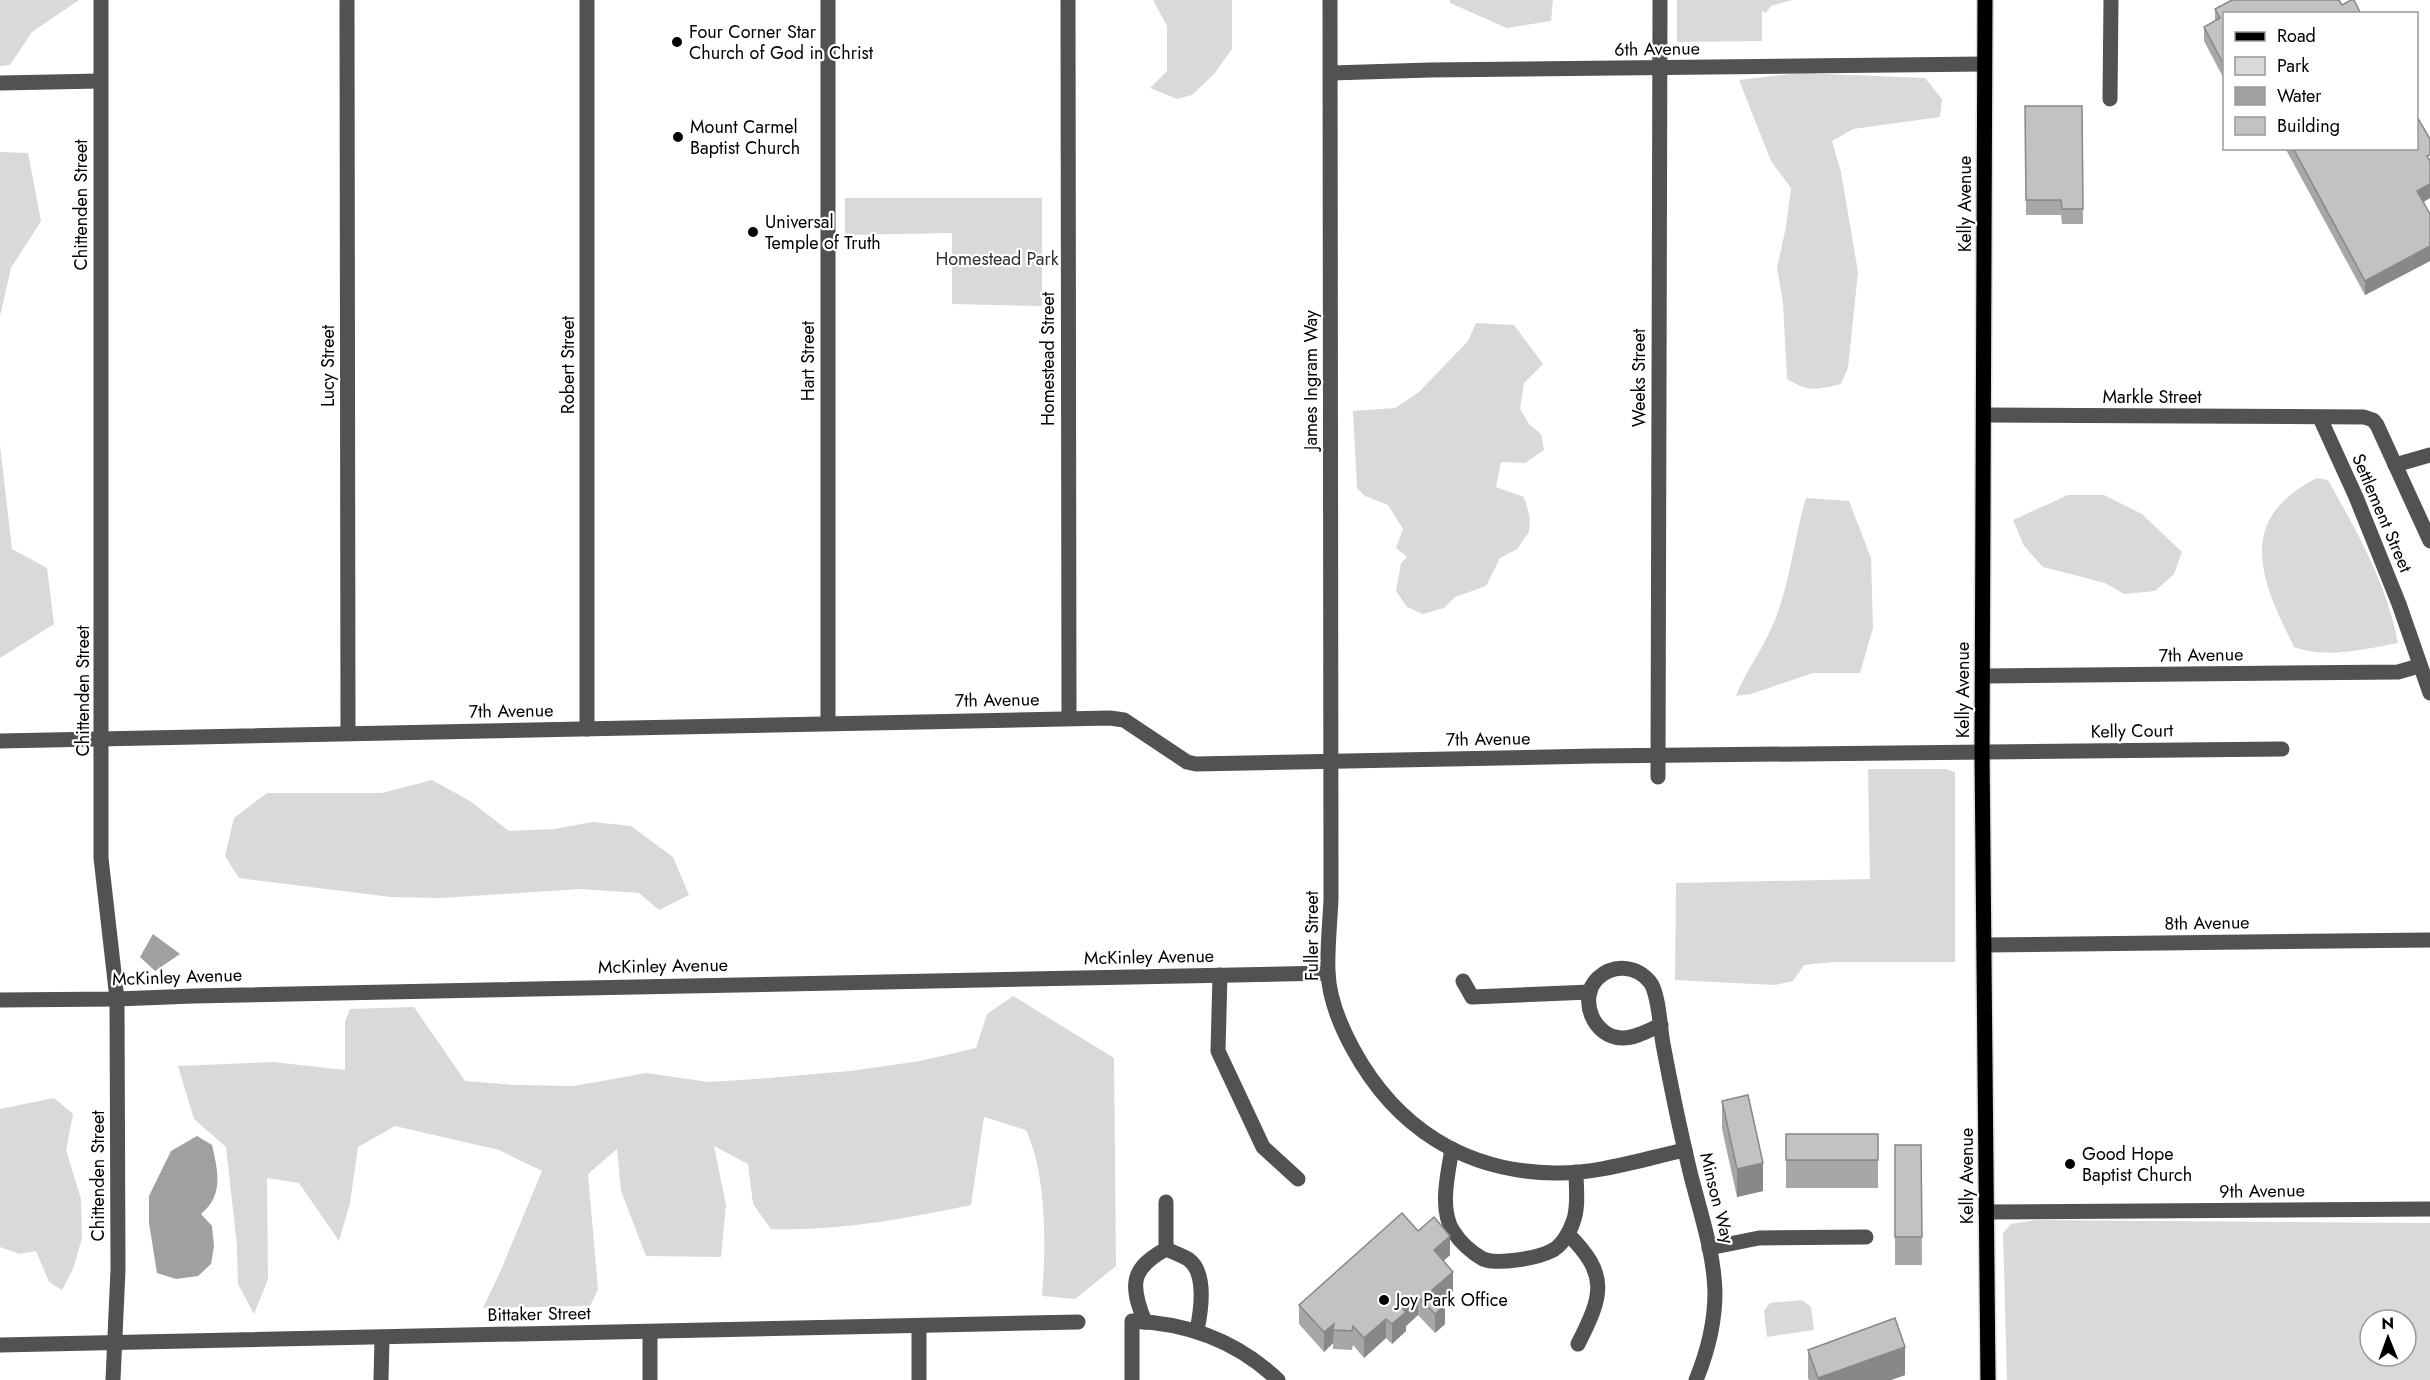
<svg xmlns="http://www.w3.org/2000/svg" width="2430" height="1380" font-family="Jost,sans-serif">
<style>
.green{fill:#d9d9d9;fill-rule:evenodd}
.water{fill:#a0a0a0}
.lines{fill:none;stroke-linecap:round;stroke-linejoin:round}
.major-casing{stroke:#dbdbdb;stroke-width:18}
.minor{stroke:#525252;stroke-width:15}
.major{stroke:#000;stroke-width:15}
.wall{fill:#a7a7a7}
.shaded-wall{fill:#888}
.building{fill:#c2c2c2;stroke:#888;stroke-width:1.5}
.poi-dot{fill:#000;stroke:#fff;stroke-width:2}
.labels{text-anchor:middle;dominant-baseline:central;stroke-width:4.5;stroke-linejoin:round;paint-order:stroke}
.poi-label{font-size:18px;fill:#000;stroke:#fff;text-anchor:start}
.street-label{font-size:18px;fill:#000;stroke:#fff}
.park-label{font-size:18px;fill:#303030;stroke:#fff}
</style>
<rect width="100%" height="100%" fill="#fff"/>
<!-- green -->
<g class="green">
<path d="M0 0H79L32 32 10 65 0 66Z"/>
<path d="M1153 0H1232V49L1214 74 1192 95 1177 99 1150 88 1167 71V26Z"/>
<path d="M1450 0H1553L1551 21 1507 28 1450 3Z"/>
<path d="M1677 0H1792L1771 6 1766 13 1762 11V41L1677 42Z"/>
<path d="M1801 73 1925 78 1942 99 1940 117 1853 129 1832 141 1841 172 1858 272 1848 368 1841 384C1816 390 1809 392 1787 379L1783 303 1777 267 1786 227 1791 188 1771 161 1739 80Z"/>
<path d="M0 152 28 153 41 221 11 268 0 316Z"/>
<path d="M845 198H1042V306L952 304V233L845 235Z"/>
<path d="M1476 323 1514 325 1543 364 1524 383 1520 409 1529 424 1541 434 1544 450 1525 463 1501 462 1496 487 1524 497 1530 518 1529 532 1517 549 1500 558 1486 586 1455 597 1444 608 1423 614 1407 607 1396 591 1401 563 1407 557 1396 548 1403 529 1388 505 1365 496 1357 488 1353 411 1395 408 1419 392 1468 341Z"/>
<path d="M0 445 12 549 47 568 54 624 0 658Z"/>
<path d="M2317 478 2328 480C2357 532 2387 584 2398 643 2366 649 2326 659 2294 647 2261 580 2234 520 2317 478Z"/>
<path d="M2068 495H2104L2142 514 2182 552 2174 574 2155 591 2124 594 2105 583 2043 567 2024 546 2013 520Z"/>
<path d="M1806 498 1849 501 1871 558 1873 628 1860 673H1813L1751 694 1736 696C1745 672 1761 652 1771 629 1790 588 1793 541 1806 498Z"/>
<path d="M1868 769H1945L1955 772V962H1833L1804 965 1793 981 1775 985 1675 980 1676 883 1870 879Z"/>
<path d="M432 780 470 801 509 831 554 829 593 822 631 826 673 857 689 895 659 910 639 893 580 889 441 898 391 897 239 878 225 856 234 818 267 793H382Z"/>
<path d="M1013 996 1114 1058 1116 1266 1075 1299 1042 1296C1046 1247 1047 1175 1026 1130L984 1117 971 1205C905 1219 839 1231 771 1229L753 1204 748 1164 714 1146 726 1205 721 1257 646 1256 621 1191 617 1149 588 1174 598 1289 590 1306 483 1308 501 1270 542 1171 499 1150 395 1126 358 1147 350 1203 339 1241 299 1183 267 1178 268 1279 254 1314 238 1284 237 1246 226 1147 194 1119 178 1066 273 1062 345 1070V1021L350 1009 414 1007 465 1081 515 1085 574 1086 646 1073 709 1082 756 1079 850 1071 920 1061 976 1048 987 1014Z"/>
<path d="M54 1098 73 1114 66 1150 81 1199 82 1238 73 1269 62 1290 49 1282 36 1251 20 1254 0 1247V1109Z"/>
<path d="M2036 1220 2430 1223V1380H2007L2003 1233 2011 1224ZM2370 1320H2406V1356H2370Z"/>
<path d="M1802 1300 1811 1307 1814 1330 1767 1337 1764 1311 1770 1303Z"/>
</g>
<!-- water -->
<g class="water">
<path d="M153 934 180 954 155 971 140 957Z"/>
<path d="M197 1136 212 1145C218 1171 224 1195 201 1214L212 1226 214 1246 211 1264 198 1276 176 1279 157 1273 149 1223V1196L171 1151Z"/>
</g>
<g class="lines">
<!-- major casing -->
<g class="major-casing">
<path id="major" d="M1985 0 1982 752 1988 1380"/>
</g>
<!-- minor -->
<g class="minor">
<path d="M101 0V858L117 999 118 1270 113 1380"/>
<path d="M347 0 348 733"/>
<path d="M587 0V729"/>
<path d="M828 0V723"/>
<path d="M1068 0 1069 718"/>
<path d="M1330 0 1331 899C1330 923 1327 948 1328 972 1329 998 1341 1027 1353 1049 1396 1128 1465 1172 1555 1173 1598 1174 1643 1159 1685 1150"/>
<path d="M1331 73 1430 70 1984 64"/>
<path d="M0 83 100 81"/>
<path d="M2110 99 2111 0"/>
<path d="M1984 415 2364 417 2373 420 2377 425 2430 541"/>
<path d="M2320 418 2356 497 2399 604 2430 693"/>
<path d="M2395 465 2430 455"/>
<path d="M1983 676 2398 672 2419 666"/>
<path d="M0 741 1110 718 1124 720 1187 762 1196 764 1595 756 2282 749"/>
<path d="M1658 777 1660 0"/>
<path d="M1984 945 2430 940"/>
<path d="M1220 975 1218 1051 1263 1147 1298 1179"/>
<path d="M1463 981 1472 997 1590 992"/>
<path d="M0 1000 117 999 193 996 1328 973"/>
<path d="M1661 1025C1649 1030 1636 1038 1623 1038 1594 1039 1577 998 1598 978 1613 964 1636 965 1650 982 1659 994 1660 1028 1663 1044 1671 1087 1680 1130 1690 1172 1700 1212 1714 1252 1715 1292 1715 1324 1708 1351 1696 1380"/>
<path d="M1452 1149C1448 1173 1439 1209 1453 1231 1460 1242 1472 1253 1483 1259 1498 1265 1538 1258 1551 1251 1561 1247 1570 1232 1573 1222 1579 1208 1576 1187 1576 1172"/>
<path d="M1166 1202V1249"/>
<path d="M1986 1212 2430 1209"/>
<path d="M1568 1234C1609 1275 1603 1295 1578 1344"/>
<path d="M1709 1248 1759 1238 1866 1237"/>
<path d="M1145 1322C1130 1285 1130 1269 1166 1249 1173 1252 1181 1255 1188 1259 1207 1272 1201 1311 1197 1330"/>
<path d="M0 1345 1078 1322"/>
<path d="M381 1380 382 1338"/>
<path d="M650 1380V1332"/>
<path d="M919 1380V1326"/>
<path d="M1132 1380V1321C1188 1323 1237 1341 1278 1380"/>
</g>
<!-- major -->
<use href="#major" class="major"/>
</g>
<!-- wall -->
<g class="wall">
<path d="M2342 5 2361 14H2224V79L2204 41V27L2215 21V9Z"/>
<path d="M2025 106H2082L2083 224H2062L2061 215H2026Z"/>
<path d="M2285 148H2416L2430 198 2424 202 2430 214V261L2365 295Z"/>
<path d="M1722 1101 1763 1191 1737 1197 1722 1129Z"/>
<rect x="1786" y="1134" width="92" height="54"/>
<path d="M1895 1145H1921L1922 1265H1895Z"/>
<path d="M1418 1231 1450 1255 1443 1261 1453 1291 1442 1301 1445 1324 1435 1333 1418 1315 1406 1326V1331L1392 1344 1386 1338 1364 1358 1353 1345 1352 1350 1333 1349V1343L1324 1352 1299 1324V1305Z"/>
<path d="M1808 1350 1905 1375 1891 1380H1809L1808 1378Z"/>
</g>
<!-- shaded-wall -->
<g class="shaded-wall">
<path d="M2430 184V198L2417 205V191Z"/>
<path d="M2430 246V261L2365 295V281Z"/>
<path d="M1763 1163V1191L1737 1197V1169Z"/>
<path d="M1450 1236V1255L1434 1270V1250Z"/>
<path d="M1453 1272V1291L1432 1310V1290Z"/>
<path d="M1418 1296V1315L1406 1326V1331L1392 1344V1324L1403 1309Z"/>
<path d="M1445 1305V1324L1435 1333V1314Z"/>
<path d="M1386 1319V1338L1364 1358V1338Z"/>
<path d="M1334 1324 1333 1343 1324 1352V1332Z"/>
<path d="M1905 1347V1375L1891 1380H1818V1378Z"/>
</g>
<!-- building -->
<g class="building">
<path d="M2232 0H2339L2342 5 2351 0H2354L2361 14H2224V65L2204 27 2220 18 2215 9Z"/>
<path d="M2025 106H2082L2083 209H2062L2061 200H2026Z"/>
<path d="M2416 115 2430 139V155L2427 156 2430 161V184L2417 191 2430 214V246L2365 281 2293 148H2416Z"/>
<path d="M1748 1095 1763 1163 1737 1169 1722 1101Z"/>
<rect x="1786" y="1134" width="92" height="26"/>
<path d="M1895 1145H1921L1922 1237H1895Z"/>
<path d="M1402 1213 1418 1231 1434 1217 1450 1236 1434 1250 1453 1272 1432 1290 1445 1305 1435 1314 1418 1296 1403 1309 1406 1312 1392 1324 1386 1319 1364 1338 1353 1326 1352 1331 1333 1330 1334 1324 1324 1332 1299 1305Z"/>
<path d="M1895 1318 1905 1347 1818 1378 1808 1350Z"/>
</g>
<!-- markers -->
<g class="poi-dot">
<circle cx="677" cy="42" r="6"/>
<circle cx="678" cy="137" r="6"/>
<circle cx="753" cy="232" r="6"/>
<circle cx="2070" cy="1164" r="6"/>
<circle cx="1384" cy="1300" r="6"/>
</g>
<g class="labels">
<!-- poi labels -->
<g class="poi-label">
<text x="689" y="32">Four Corner Star<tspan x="689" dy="21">Church of God in Christ</tspan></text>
<text x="690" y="127">Mount Carmel<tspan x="690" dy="21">Baptist Church</tspan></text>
<text x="765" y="222">Universal<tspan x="765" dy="21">Temple of Truth</tspan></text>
<text x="2082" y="1154">Good Hope<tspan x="2082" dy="21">Baptist Church</tspan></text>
<text x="1396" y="1300">Joy Park Office</text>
</g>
<!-- street labels -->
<g class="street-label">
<text transform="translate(1657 49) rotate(-1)">6th Avenue</text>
<text transform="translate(1965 204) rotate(-90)">Kelly Avenue</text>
<text transform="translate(81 205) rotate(-90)">Chittenden Street</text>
<text transform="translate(1048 359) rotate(-90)">Homestead Street</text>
<text transform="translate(808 361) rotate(-90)">Hart Street</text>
<text transform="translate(568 365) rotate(-90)">Robert Street</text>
<text transform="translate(328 366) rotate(-90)">Lucy Street</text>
<text transform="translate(1639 378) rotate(-90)">Weeks Street</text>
<text transform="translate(1311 380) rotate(-90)">James Ingram Way</text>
<text x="2152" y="397">Markle Street</text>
<text transform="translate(2382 513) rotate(67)">Settlement Street</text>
<text transform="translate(2201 655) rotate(-1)">7th Avenue</text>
<text transform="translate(1963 690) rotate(-90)">Kelly Avenue</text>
<text transform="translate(83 691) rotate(-90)">Chittenden Street</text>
<text transform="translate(997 700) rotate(-1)">7th Avenue</text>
<text transform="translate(511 711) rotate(-1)">7th Avenue</text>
<text transform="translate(2132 731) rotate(-1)">Kelly Court</text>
<text transform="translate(1488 739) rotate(-1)">7th Avenue</text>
<text transform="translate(2207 923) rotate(-1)">8th Avenue</text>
<text transform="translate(1312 936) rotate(-90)">Fuller Street</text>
<text transform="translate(1149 957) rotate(-1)">McKinley Avenue</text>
<text transform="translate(663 966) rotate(-1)">McKinley Avenue</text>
<text transform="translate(177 977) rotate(-2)">McKinley Avenue</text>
<text transform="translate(98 1176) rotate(-90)">Chittenden Street</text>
<text transform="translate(1967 1176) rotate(-90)">Kelly Avenue</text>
<text transform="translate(2262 1191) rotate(-1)">9th Avenue</text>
<text transform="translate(1717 1198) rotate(76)">Minson Way</text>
<text transform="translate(539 1314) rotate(-1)">Bittaker Street</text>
</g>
<!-- park labels -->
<g class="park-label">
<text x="997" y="259">Homestead Park</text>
</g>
</g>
<!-- legend -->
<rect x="2223" y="12" width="195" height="138" fill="#ffffff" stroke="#999999" stroke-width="1.5"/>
<rect x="2235" y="32" width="30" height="9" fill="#000000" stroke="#999999" stroke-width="1.5"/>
<text x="2277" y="42" font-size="18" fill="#000000">Road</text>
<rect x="2235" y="57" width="30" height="18" fill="#d9d9d9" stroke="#999999" stroke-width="1.5"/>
<text x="2277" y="72" font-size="18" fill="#000000">Park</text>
<rect x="2235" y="87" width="30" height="18" fill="#a0a0a0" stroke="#999999" stroke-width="1.5"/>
<text x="2277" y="102" font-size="18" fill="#000000">Water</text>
<rect x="2235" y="117" width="30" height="18" fill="#c2c2c2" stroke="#999999" stroke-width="1.5"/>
<text x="2277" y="132" font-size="18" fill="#000000">Building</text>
<!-- north arrow -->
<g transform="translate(2388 1338) rotate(359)"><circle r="28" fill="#ffffff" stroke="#999999" stroke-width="1.5"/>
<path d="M0-4.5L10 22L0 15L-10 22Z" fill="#000000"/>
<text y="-9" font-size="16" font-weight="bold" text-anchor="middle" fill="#000000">N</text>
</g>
</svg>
